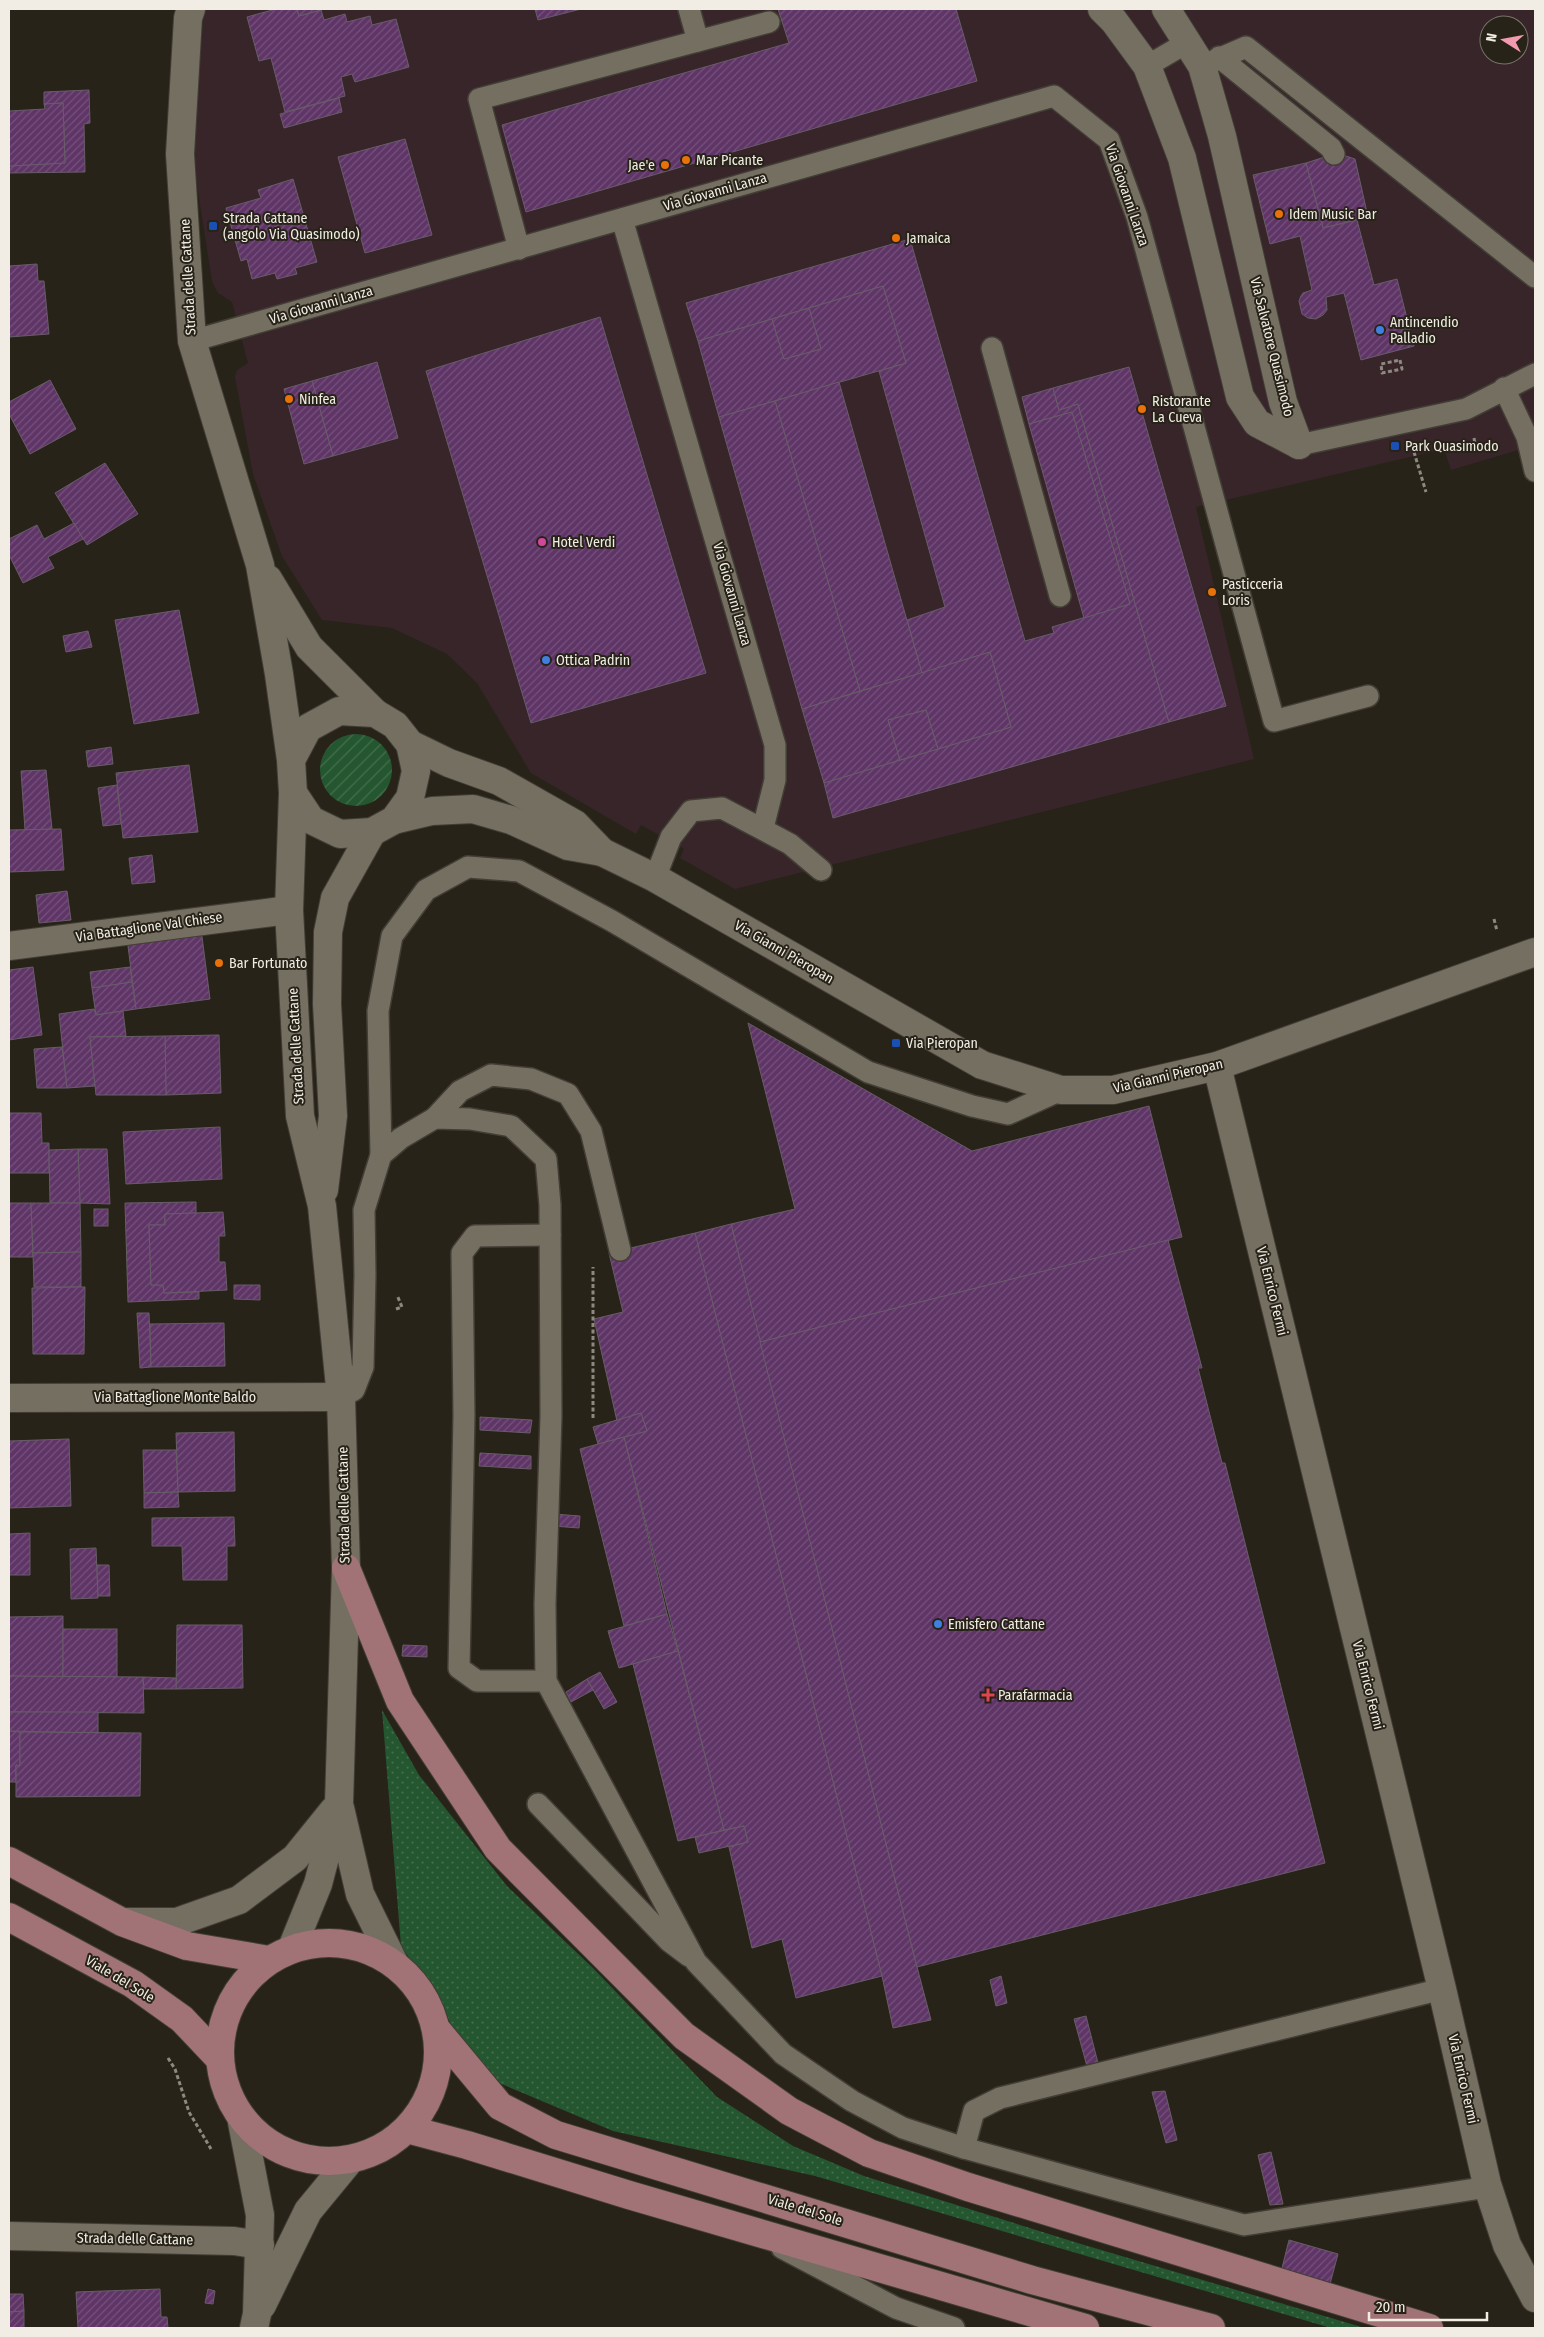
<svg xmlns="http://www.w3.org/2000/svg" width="1544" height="2337" font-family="'Fira Sans Condensed',sans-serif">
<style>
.commercial{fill:#37252a;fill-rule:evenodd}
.grass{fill:url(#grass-dots)}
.garden{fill:url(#garden-furrows)}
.building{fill:url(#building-hatch);stroke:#675d68}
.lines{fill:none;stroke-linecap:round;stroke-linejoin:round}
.lane-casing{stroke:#423e35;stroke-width:24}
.street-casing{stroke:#423e35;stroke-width:30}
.secondary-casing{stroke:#423e35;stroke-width:30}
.primary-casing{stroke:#423e35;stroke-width:30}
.path{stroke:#8e8980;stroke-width:3;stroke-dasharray:4 2.5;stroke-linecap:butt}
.lane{stroke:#756f62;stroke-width:21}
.street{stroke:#756f62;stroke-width:28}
.secondary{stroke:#756f62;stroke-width:28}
.primary{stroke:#a17377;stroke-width:28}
.food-dot{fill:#e8710a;stroke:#282318;stroke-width:2}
.transit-dot{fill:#1a4fb4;stroke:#282318;stroke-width:2}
.shop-dot{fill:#3f7fe0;stroke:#282318;stroke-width:2}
.hotel-dot{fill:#d1479c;stroke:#282318;stroke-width:2}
.health-dot{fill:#e0444e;stroke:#282318;stroke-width:2}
.labels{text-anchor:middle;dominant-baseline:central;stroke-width:4;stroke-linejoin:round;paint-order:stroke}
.poi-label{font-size:14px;fill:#f1ede5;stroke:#282318;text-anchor:start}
.street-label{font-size:14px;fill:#f1ede5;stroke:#282318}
</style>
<defs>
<pattern id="grass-dots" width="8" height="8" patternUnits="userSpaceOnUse" patternTransform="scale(1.25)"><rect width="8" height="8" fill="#245630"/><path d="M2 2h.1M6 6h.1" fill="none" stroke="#446f4e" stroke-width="1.8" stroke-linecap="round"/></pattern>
<pattern id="garden-furrows" width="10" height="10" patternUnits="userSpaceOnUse" patternTransform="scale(1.25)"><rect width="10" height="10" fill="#245630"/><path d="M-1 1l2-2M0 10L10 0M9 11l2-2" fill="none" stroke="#446f4e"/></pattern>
<pattern id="building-hatch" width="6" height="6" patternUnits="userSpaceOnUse" patternTransform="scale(1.25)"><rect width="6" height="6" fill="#5f3466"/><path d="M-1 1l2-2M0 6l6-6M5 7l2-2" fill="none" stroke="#76527c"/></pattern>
</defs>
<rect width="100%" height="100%" fill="#282318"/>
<!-- commercial -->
<path class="commercial" d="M204 9H1535V445L1451 470 1444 449 1196 507 1254 759 735 889 680 858 684 849 641 825 636 834 531 773 477 683 447 654 392 628 322 620 282 556 253 474 235 377 237 370 248 363 232 302 218 293 212 281 192 153ZM1489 25H1519V55H1489Z"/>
<!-- grass -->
<path class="grass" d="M382 1710 419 1775 507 1886 594 1969 717 2097 793 2146 864 2176 1081 2244 1365 2328H1331L815 2176 613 2131 485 2077 459 2047 445 2010 401 1946Z"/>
<!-- garden -->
<circle class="garden" cx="356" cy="770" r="36"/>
<!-- building -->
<g class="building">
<path d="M276 9H297L299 16 321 10 324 20 345 14 347 22 370 16 372 25 396 19 409 67 355 82 352 74 341 77 345 96 285 112 271 58 259 61 247 17Z"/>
<path d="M297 9H321V10L299 16Z"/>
<path d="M535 9H581L538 20Z"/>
<path d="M778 9H956L977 81 526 212 502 125 789 43Z"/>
<path d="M89 90 90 123 84 124 85 172 9 173V166L65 163 63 103 44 104V92Z"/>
<path d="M339 98 342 112 284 128 280 114Z"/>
<path d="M63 103 65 163 9 166V111L45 109 44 104Z"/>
<path d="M405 139 432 235 365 253 338 157Z"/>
<path d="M1337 153 1355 159 1368 217 1323 228 1306 163Z"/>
<path d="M1306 163 1323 228 1357 220 1374 285 1397 279 1414 346 1361 360 1344 293 1326 297 1327 310 1323 315 1316 319 1308 318 1302 314 1299 301 1301 296 1303 293 1312 290 1300 236 1270 244 1253 175Z"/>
<path d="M293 179 317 262 295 268 297 274 277 279 275 273 252 279 247 259 241 261 226 208 261 198 258 190Z"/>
<path d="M910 239 1025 641 1054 633 1052 627 1130 604 1072 412 1029 424 1022 397 1053 388 1059 410 1078 404 1169 722 833 818 824 783 1011 727 990 652 922 673 907 620 945 607 879 371 906 363 883 286 698 341 686 303Z"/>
<path d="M37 264 38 281H44L49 334 9 337V266Z"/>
<path d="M883 286 906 363 719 417 698 341 772 319 784 359 821 349 809 308Z"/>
<path d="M809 308 821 349 784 359 772 319Z"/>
<path d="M600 317 706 673 531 723 426 371Z"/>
<path d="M377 362 398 438 333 456 312 381Z"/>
<path d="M1129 367 1226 706 1169 722 1078 404 1059 410 1053 388Z"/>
<path d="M50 380 76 429 30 454 9 414V402Z"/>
<path d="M312 381 333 456 304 464 284 389Z"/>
<path d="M839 382 922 673 860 691 775 401Z"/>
<path d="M775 401 860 691 802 709 719 417Z"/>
<path d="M1072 412 1130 604 1084 618 1029 424Z"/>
<path d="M105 463 138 514 87 545 55 493Z"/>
<path d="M74 523 83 539 48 557 54 568 23 583 9 555V539L37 525 44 539Z"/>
<path d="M179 610 199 713 134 724 115 620Z"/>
<path d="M88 631 92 647 66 652 63 636Z"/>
<path d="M990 652 1011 727 938 749 926 710 888 720 900 760 824 783 802 709Z"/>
<path d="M926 710 938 749 900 760 888 720Z"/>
<path d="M111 747 113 764 88 767 86 751Z"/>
<path d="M189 765 198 832 123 838 116 773Z"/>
<path d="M46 770 52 829 25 830 21 771Z"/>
<path d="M117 785 121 824 103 826 98 788Z"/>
<path d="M61 829 64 870 9 872V830Z"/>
<path d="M152 855 155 882 132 884 129 858Z"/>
<path d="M67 891 71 920 39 923 36 895Z"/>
<path d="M201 929 210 999 136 1009 127 938Z"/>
<path d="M33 967 42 1035 9 1040V970Z"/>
<path d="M130 967 132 982 92 988 90 972Z"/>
<path d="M132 982 136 1009 96 1015 92 988Z"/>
<path d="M94 1009 96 1015 123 1011 126 1036 90 1037 95 1086 67 1088 59 1014Z"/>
<path d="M748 1023 972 1151 1149 1106 1182 1237 760 1342 731 1224 795 1209Z"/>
<path d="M219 1035 221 1093 166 1095 165 1036Z"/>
<path d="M165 1036 166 1095H96L90 1037Z"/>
<path d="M62 1047 67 1088H37L34 1049Z"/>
<path d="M9 1113H41L42 1143H49V1173H9Z"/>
<path d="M220 1127 222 1179 126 1184 123 1132Z"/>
<path d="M78 1149H107L110 1204 80 1203Z"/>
<path d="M78 1149 80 1203H50L49 1150Z"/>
<path d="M196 1202V1213L165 1214V1225H149L151 1285H163L164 1293 199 1292V1299L128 1302 125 1203Z"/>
<path d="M9 1203H31L33 1257H9Z"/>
<path d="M31 1203H80L81 1252 33 1253Z"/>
<rect x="94" y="1209" width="14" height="17"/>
<path d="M223 1212 225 1236H219V1262H225L227 1290 164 1293 163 1285H151L149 1225H165V1214Z"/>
<path d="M731 1224 917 1967 931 2020 893 2028 882 1976 695 1233Z"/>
<path d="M695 1233 882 1976 796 1998 782 1939 752 1948 729 1847 748 1842 744 1826 724 1830 624 1437 647 1431 641 1413 617 1421 594 1319 623 1312 609 1253Z"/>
<path d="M1168 1240 1202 1368H1198L1222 1463H1225L1325 1863 917 1967 760 1342Z"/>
<path d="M81 1252V1287H34L33 1253Z"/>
<path d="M234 1285H260V1300L234 1299Z"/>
<path d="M81 1287H85L84 1354H33L32 1288Z"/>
<path d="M137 1313H149L151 1367 140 1368Z"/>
<path d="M224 1323 225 1366 151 1367 150 1324Z"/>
<path d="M641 1413 647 1431 598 1444 593 1427Z"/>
<path d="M480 1417 532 1420 530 1433 480 1430Z"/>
<path d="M234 1432 235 1491 178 1492 176 1433Z"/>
<path d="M624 1437 667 1614 624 1626 580 1449Z"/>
<path d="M69 1439 71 1506 9 1508V1441Z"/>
<path d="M143 1450H176L178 1492 144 1493Z"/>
<path d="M480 1453 531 1456V1469L479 1466Z"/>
<path d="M178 1492 179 1507 144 1508V1493Z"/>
<path d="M554 1514 580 1516 579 1528 553 1526Z"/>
<path d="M234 1517 235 1546H227V1580H183L182 1546H152V1518Z"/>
<path d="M30 1533V1575H9V1534Z"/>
<path d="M96 1548 98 1598 71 1599 70 1549Z"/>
<path d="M97 1565H109L110 1596H98Z"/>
<path d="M667 1614 678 1651 619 1668 608 1631Z"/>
<path d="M63 1616V1677L9 1676V1617Z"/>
<path d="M177 1625H242L243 1688 176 1689Z"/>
<rect x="63" y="1629" width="54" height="48"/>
<path d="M403 1645 427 1646V1657L402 1656Z"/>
<path d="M678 1651 724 1830 678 1841 633 1664Z"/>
<path d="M600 1672 617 1702 604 1709 587 1679Z"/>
<path d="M9 1676 143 1677 144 1713 9 1712Z"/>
<path d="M143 1677 176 1678V1689H144Z"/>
<path d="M587 1679 593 1690 571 1702 566 1692Z"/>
<path d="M9 1712H98V1733L9 1731Z"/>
<path d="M9 1731 20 1732V1766L16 1765V1782H9Z"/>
<path d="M20 1732 141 1733 140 1796 16 1797V1765L20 1766Z"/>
<path d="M744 1826 748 1842 699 1853 695 1837Z"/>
<path d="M1001 1976 1007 2003 996 2006 990 1980Z"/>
<path d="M1086 2016 1099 2067 1088 2070 1074 2019Z"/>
<path d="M1165 2091 1177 2140 1166 2143 1152 2092Z"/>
<path d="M1271 2152 1283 2204 1270 2205 1258 2155Z"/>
<path d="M1289 2240 1338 2254 1330 2284 1281 2272Z"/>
<path d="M160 2289 161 2317H167L168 2328H78L76 2292Z"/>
<path d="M208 2289 215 2291 213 2304 205 2303Z"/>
<path d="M9 2294H23L24 2311 9 2312Z"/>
<path d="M24 2311V2328H9V2312Z"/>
</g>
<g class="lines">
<!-- lane casing -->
<g class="lane-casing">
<g id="lane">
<path d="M689 9 698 41"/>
<path d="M1219 57 1331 148 1334 154"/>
<path d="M1147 66 1188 42"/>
<path d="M1202 66 1246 47 1535 277"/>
<path d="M622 219 775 745V780L763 828"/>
<path d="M519 249 479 99 769 22"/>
<path d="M192 341 1054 96 1109 140 1137 217 1274 721 1368 696"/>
<path d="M992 348 1060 596"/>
<path d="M1504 388 1527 437 1535 471"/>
<path d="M1299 445 1466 409 1535 374"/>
<path d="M655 878 671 837 691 811 722 808 790 844 821 870"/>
<path d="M435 1118 460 1091 491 1075 531 1079 568 1094 591 1131 620 1250"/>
<path d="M381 1155 378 1011 392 936 426 890 468 867 519 871 612 921 868 1072 972 1106 1008 1114 1061 1090"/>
<path d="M341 1397 354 1390 363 1367 365 1275 364 1210 381 1155 401 1138 435 1118 470 1119 511 1126 546 1159 550 1205 551 1416 545 1604 546 1681 696 1962 783 2054 852 2101 903 2128 964 2148 1244 2225 1475 2189 1487 2184"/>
<path d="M546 1681H477L459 1668 464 1415 462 1253 475 1236 550 1235"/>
<path d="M538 1804 669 1941 689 1956"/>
<path d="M964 2148 974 2111 1000 2098 1442 1989"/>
<path d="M782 2248 896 2308 954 2328"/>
</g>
</g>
<!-- street casing -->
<g class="street-casing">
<g id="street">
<path d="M1102 9 1114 21 1147 66 1182 158 1240 397 1257 423 1299 445"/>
<path d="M1166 9 1202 66 1222 136 1283 402 1299 445"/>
<path d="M9 946 289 910"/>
<path d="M1217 1066 1442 1989 1487 2184 1507 2245 1535 2298"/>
<path d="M9 1398 341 1397"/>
<path d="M241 2117 260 2215 257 2314 254 2328"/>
<path d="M9 2236 234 2241 260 2245"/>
<path d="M262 2305 308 2211 350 2160"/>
</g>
</g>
<!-- secondary casing -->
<g class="secondary-casing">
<g id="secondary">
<path d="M191 9 188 18 180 154 192 341 260 565 279 674 291 760 293 793 311 820 340 834 372 832 394 820 410 798 416 771 410 744 395 725 375 713 339 711 308 728 291 760"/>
<path d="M268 579 309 647 375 713"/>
<path d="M410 744 449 763 499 781 575 824 602 852"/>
<path d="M394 820 432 811 473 809 511 820 568 846 602 852 655 878 982 1065 1061 1090H1113L1217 1066 1535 952"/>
<path d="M324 1190 333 1116 327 1004 328 932 335 898 372 832"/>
<path d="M340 1808 360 1894 394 1963"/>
<path d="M124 1922H177L239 1900 295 1858 333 1811"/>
<path d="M292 1948 318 1884 339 1804 346 1568 341 1397 322 1206 300 1116 289 910 293 793"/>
</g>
</g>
<!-- primary casing -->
<g class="primary-casing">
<g id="primary">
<path d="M346 1568 400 1701 498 1849 684 2036 789 2111 869 2153 968 2187 1429 2328"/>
<path d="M9 1861 122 1922 187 1946 269 1960"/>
<path d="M9 1917 133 1984 182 2019 219 2058"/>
<circle cx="329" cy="2052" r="109"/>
<path d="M436 2029 500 2106 556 2135 1032 2280 1211 2328"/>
<path d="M407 2129 467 2145 629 2195 1085 2328"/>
</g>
</g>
<!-- path -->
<g class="path">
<path d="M1400 360 1402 369 1382 373 1381 364Z"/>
<path d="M1474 438 1476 449"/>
<path d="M1414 452 1426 492"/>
<path d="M1494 919 1497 931"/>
<path d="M396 1309 402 1307 397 1295"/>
<path d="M593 1418V1267"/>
<path d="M168 2058 175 2069 189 2112 211 2149"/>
</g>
<!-- lane -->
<use href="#lane" class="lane"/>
<!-- street -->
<use href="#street" class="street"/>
<!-- secondary -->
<use href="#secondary" class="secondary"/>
<!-- primary -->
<use href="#primary" class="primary"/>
</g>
<!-- markers -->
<g class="food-dot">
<circle cx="686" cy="160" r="5"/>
<circle cx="665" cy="165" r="5"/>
<circle cx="1279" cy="214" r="5"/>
<circle cx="896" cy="238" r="5"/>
<circle cx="289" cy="399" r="5"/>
<circle cx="1142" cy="409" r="5"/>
<circle cx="1212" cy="592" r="5"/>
<circle cx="219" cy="963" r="5"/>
</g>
<g class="transit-dot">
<rect x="208" y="221" width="10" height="10" rx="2.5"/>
<rect x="1390" y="441" width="10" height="10" rx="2.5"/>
<rect x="891" y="1038" width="10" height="10" rx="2.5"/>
</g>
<g class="shop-dot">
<circle cx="1380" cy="330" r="5"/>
<circle cx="546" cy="660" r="5"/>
<circle cx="938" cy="1624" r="5"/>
</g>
<circle class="hotel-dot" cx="542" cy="542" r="5"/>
<path class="health-dot" d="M985.5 1687.5h5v5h5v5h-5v5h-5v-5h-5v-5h5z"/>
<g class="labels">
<!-- poi labels -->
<g class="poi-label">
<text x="696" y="160">Mar Picante</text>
<text x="655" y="165" text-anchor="end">Jae'e</text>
<text x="1289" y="214">Idem Music Bar</text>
<text x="223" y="218">Strada Cattane<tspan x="223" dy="16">(angolo Via Quasimodo)</tspan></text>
<text x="906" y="238">Jamaica</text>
<text x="1390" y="322">Antincendio<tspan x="1390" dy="16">Palladio</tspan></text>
<text x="299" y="399">Ninfea</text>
<text x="1152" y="401">Ristorante<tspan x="1152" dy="16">La Cueva</tspan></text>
<text x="1405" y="446">Park Quasimodo</text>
<text x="552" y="542">Hotel Verdi</text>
<text x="1222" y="584">Pasticceria<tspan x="1222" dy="16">Loris</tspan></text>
<text x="556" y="660">Ottica Padrin</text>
<text x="229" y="963">Bar Fortunato</text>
<text x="906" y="1043">Via Pieropan</text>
<text x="948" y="1624">Emisfero Cattane</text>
<text x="998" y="1695">Parafarmacia</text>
</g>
<!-- street labels -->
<g class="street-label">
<text transform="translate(715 192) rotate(-16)">Via Giovanni Lanza</text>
<text transform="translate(1127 195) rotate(71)">Via Giovanni Lanza</text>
<text transform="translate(188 277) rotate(-93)">Strada delle Cattane</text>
<text transform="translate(321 305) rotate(-16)">Via Giovanni Lanza</text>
<text transform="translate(1272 347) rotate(76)">Via Salvatore Quasimodo</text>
<text transform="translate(732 594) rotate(74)">Via Giovanni Lanza</text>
<text transform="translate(149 927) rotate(-8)">Via Battaglione Val Chiese</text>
<text transform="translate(784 952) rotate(30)">Via Gianni Pieropan</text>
<text transform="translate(296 1046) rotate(-93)">Strada delle Cattane</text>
<text transform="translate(1168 1076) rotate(-13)">Via Gianni Pieropan</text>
<text transform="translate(1272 1291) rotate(76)">Via Enrico Fermi</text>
<text x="175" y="1397">Via Battaglione Monte Baldo</text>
<text transform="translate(344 1505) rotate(-91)">Strada delle Cattane</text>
<text transform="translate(1368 1685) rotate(76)">Via Enrico Fermi</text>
<text transform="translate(120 1979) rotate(31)">Viale del Sole</text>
<text transform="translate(1463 2079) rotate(77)">Via Enrico Fermi</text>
<text transform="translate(805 2210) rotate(17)">Viale del Sole</text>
<text transform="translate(135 2239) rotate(1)">Strada delle Cattane</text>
</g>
</g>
<!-- border -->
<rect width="1544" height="2337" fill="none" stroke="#f1ede5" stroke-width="20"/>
<!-- north arrow -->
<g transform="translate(1504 40) rotate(281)"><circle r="24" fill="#282318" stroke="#78746a"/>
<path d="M0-4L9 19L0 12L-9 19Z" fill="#f29aaf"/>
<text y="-8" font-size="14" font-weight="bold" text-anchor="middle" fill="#f1ede5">N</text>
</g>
<!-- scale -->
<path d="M1369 2312v8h118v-8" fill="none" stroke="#f1ede5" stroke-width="2.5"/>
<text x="1376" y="2312" font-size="15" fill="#f1ede5" stroke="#282318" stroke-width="4" paint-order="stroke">20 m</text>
</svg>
